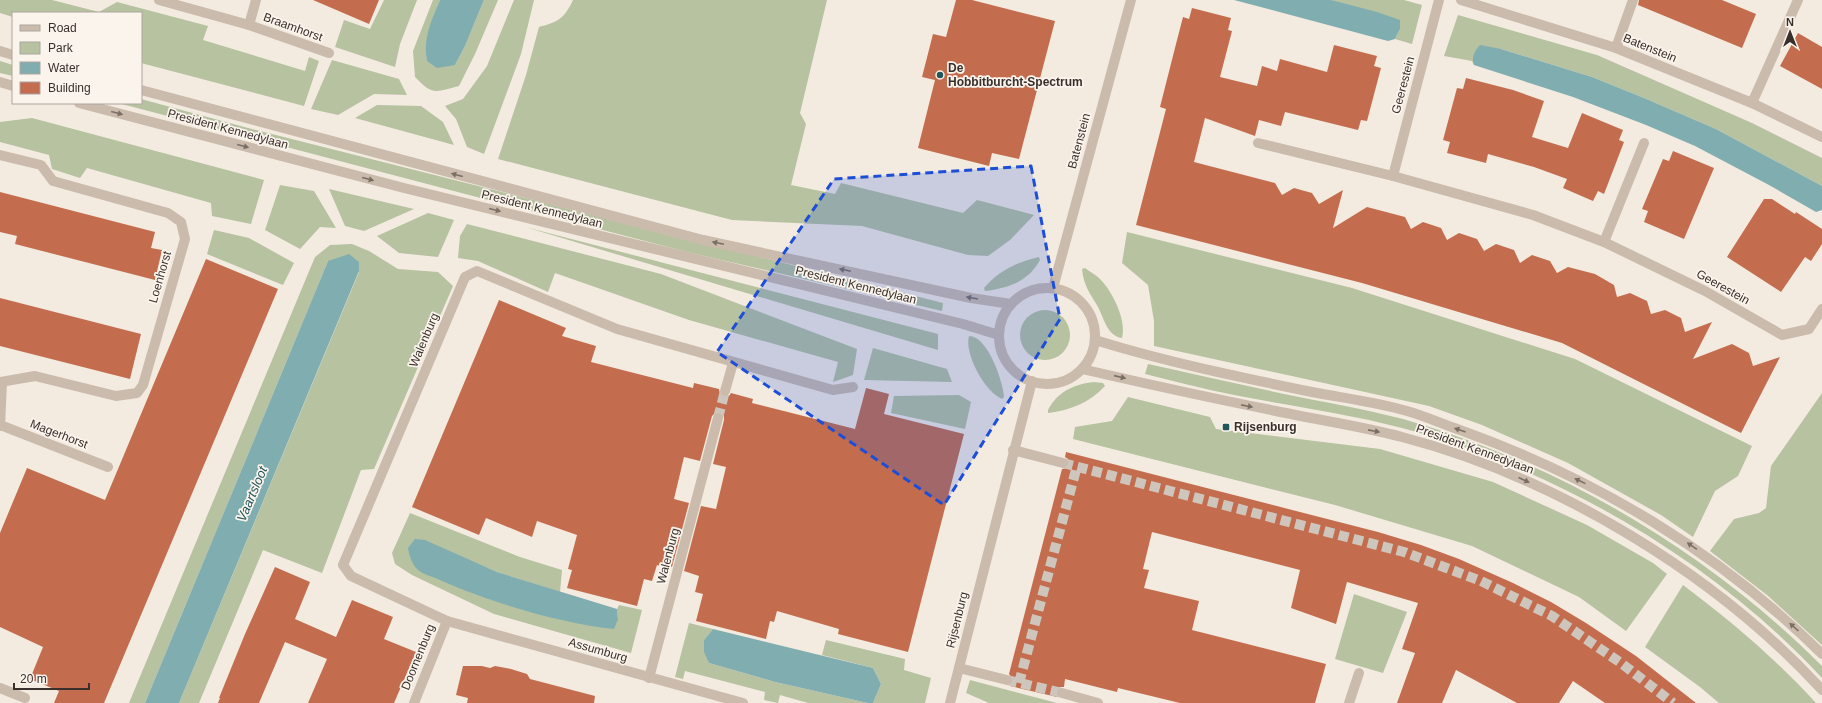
<svg xmlns="http://www.w3.org/2000/svg" width="1822" height="703" font-family="Helvetica,sans-serif">
<style>
.green{fill:#b6c2a0}
.water{fill:#80adb0}
.building{fill:#c46d4e}
.lines{fill:none;stroke-linecap:round;stroke-linejoin:round}
.minor-tunnel{stroke:#cec6bc;stroke-width:10;stroke-dasharray:10 5;stroke-linecap:butt}
.pedestrian{stroke:#cbbbac;stroke-width:10}
.minor{stroke:#cbbbac;stroke-width:10}
.tertiary{stroke:#cbbbac;stroke-width:10}
.oneway{fill:#7b6f65}
.marked{fill:#1d4ed8;fill-opacity:0.2;stroke:#1d4ed8;stroke-width:3;stroke-dasharray:8 5;stroke-linejoin:round}
.poi-dot{fill:#21565b;stroke:#faf4ed;stroke-width:1.5}
.labels{text-anchor:middle;dominant-baseline:central;stroke-width:3.5;stroke-linejoin:round;paint-order:stroke}
.street-label{font-size:12px;fill:#3a302b;stroke:#faf4ed}
.poi-label{font-size:12px;font-weight:bold;fill:#3a302b;stroke:#faf4ed;text-anchor:start}
.water-label{font-size:13px;font-style:italic;fill:#21565b;stroke:#faf4ed}
</style>
<rect width="100%" height="100%" fill="#f3ebe0"/>
<!-- green -->
<g class="green">
<path d="M0 0H52L99 12 117 2 208 26 203 40 305 71 309 57 319 61 304 106 141 63V13H13V17L0 13Z"/>
<path d="M384 0H417L400 44 395 67 335 47 344 20 370 29Z"/>
<path d="M433 0H440C431 21 424 38 427 61L455 65 465 46 484 0H498L475 54 459 86C435 92 433 96 415 77L413 51Z"/>
<path d="M514 0H534L521 54 484 154 467 147 456 119 445 106 463 99 487 66Z"/>
<path d="M573 0H827L800 113 806 124 791 185 835 194 841 183 963 213 977 200 1034 215 1010 240 988 256 968 255 862 226 732 220 498 159 526 75 539 27C558 22 564 19 573 0Z"/>
<path d="M1331 0H1404L1422 5 1412 44 1395 39 1400 29Z"/>
<path d="M1458 15 1597 55 1752 123 1822 158V186L1716 129 1644 98 1592 77 1501 49 1474 65 1472 61 1444 56Z"/>
<path d="M332 60 399 79 407 95 374 94 338 115 311 109Z"/>
<path d="M0 61 13 65V76L0 73Z"/>
<path d="M141 99 248 128 943 303 942 311 687 252 118 103H141Z"/>
<path d="M377 105 421 106 443 122 454 145 355 118Z"/>
<path d="M32 118 264 180 251 224 212 216 211 203 87 168 80 178 52 169 49 155 0 142V122Z"/>
<path d="M280 185 314 191 336 228 320 227 300 249 265 230Z"/>
<path d="M329 189 414 209 364 231 345 226Z"/>
<path d="M428 213 454 220 438 257 399 253 377 236Z"/>
<path d="M467 224 661 274 857 349 853 375 833 382 838 362 689 320 555 273 548 292 478 261 458 258 460 236Z"/>
<path d="M525 227 938 334V350Z"/>
<path d="M214 230 249 238 294 263 283 285 207 254Z"/>
<path d="M1127 232 1352 288 1575 359 1752 446 1738 476 1715 491 1693 537 1661 515 1568 463 1482 425 1429 406 1154 346V321L1148 285 1122 263Z"/>
<path d="M352 244 369 251 398 269 438 272 453 286 374 469 361 470 322 573 263 550 199 703H179L359 272 328 261 145 703H129L315 257 330 245Z"/>
<path d="M1039 257 1040 260C1028 282 1008 288 985 291L984 288C998 271 1017 262 1039 257Z"/>
<path d="M1085 268C1090 272 1095 274 1100 279 1112 291 1127 320 1122 338 1107 336 1104 318 1098 307 1090 293 1084 287 1082 269Z"/>
<circle cx="1045" cy="335" r="25"/>
<path d="M969 336C988 336 1003 382 1004 397L1002 399C985 392 964 354 969 336Z"/>
<path d="M873 348 947 369 952 382 864 380Z"/>
<path d="M1148 364C1193 374 1239 384 1284 394 1324 402 1364 409 1403 419 1560 464 1707 551 1822 666V678C1713 560 1556 469 1402 428 1346 413 1290 406 1234 395 1204 389 1174 381 1145 374Z"/>
<path d="M1094 382 1103 383 1105 386C1089 403 1071 410 1048 413V410C1057 392 1074 384 1094 382Z"/>
<path d="M1822 393V645L1767 595 1710 551 1734 519 1759 513 1766 508 1771 466Z"/>
<path d="M959 395 971 402 965 429 891 413 894 396Z"/>
<path d="M1128 397 1210 417 1216 429 1380 449 1493 482 1587 525 1653 563 1667 574 1626 631 1579 597 1472 546 1335 505 1073 439 1075 427 1112 421Z"/>
<path d="M410 513 520 557 562 570 560 592 497 572 466 559 408 548 618 619 617 609 619 605 642 610 631 653 494 614 412 575 395 564 392 553Z"/>
<path d="M1683 585C1731 621 1776 659 1816 703H1719L1700 687 1645 647Z"/>
<path d="M1354 594 1407 612 1383 673 1335 659Z"/>
<path d="M689 623 713 629 704 640 709 663 775 682 868 703H808L780 695 778 703 764 700 765 692 685 671 683 679 675 677Z"/>
<path d="M826 640 905 659 904 670 931 678 925 703H873L881 684 873 668 822 655Z"/>
<path d="M970 680 1057 703H989L966 693Z"/>
</g>
<!-- water -->
<g class="water">
<path d="M440 0H484L465 46 455 65 437 68 427 61C423 38 431 21 440 0Z"/>
<path d="M1234 0H1331L1377 12 1400 20V29L1395 39 1388 41Z"/>
<path d="M1480 45 1501 49 1592 77 1644 98 1716 129 1822 186V210L1816 212 1809 208 1769 185 1695 146 1646 125 1573 97 1474 65C1471 58 1475 50 1480 45Z"/>
<path d="M349 254 359 262V271L179 703H145L328 261Z"/>
<path d="M415 539 425 540 497 572 617 609 618 619 614 629C559 623 493 603 442 581 435 577 423 575 417 569 412 564 409 555 408 548Z"/>
<path d="M713 629 873 668 881 684 873 703H868L775 682 709 663 704 652V640Z"/>
</g>
<!-- building -->
<g class="building">
<path d="M313 0H379L369 24Z"/>
<path d="M956 0H972L1055 21 1019 159 992 153 989 166 918 148 935 80 922 77 933 34 946 37Z"/>
<path d="M1639 0H1722L1756 14 1742 48 1638 5Z"/>
<path d="M1192 8 1231 18 1228 30 1232 31 1220 77 1257 86 1262 66 1277 71 1280 59 1327 72 1334 45 1377 56 1374 66 1381 68 1367 121 1361 120 1358 130 1285 112 1281 126 1259 120 1255 136 1205 118 1194 162 1275 183 1282 195 1294 188 1312 193 1319 204 1343 190 1333 228 1367 207 1405 217 1411 229 1423 222 1441 228 1447 240 1459 233 1477 239 1484 251 1496 244 1514 250 1520 263 1532 255 1550 261 1557 273 1568 267 1595 274 1614 285 1617 297 1630 293 1647 301 1651 314 1665 310 1681 318 1685 332 1712 322 1693 359 1732 344 1749 353 1753 366 1780 357 1741 433 1562 343 1362 283 1136 225 1166 109 1160 107 1176 44 1183 17 1189 19Z"/>
<path d="M1798 33 1822 47V89L1780 66Z"/>
<path d="M1466 78 1513 90 1544 101 1532 137 1568 148 1582 113 1623 130 1619 140 1624 142 1604 194 1598 191 1593 201 1563 188 1567 179 1534 167 1488 154 1486 163 1447 153 1450 142 1443 140 1457 88 1463 89Z"/>
<path d="M1673 151 1714 168 1684 239 1644 222 1648 211 1642 209 1663 159 1669 161Z"/>
<path d="M0 192 155 232 151 248 162 250 155 280 15 244 17 236 0 232Z"/>
<path d="M1764 199H1772L1795 214 1796 212 1822 229V244L1811 261 1805 257 1781 292 1727 257Z"/>
<path d="M206 259 278 289 104 703H54L59 691 30 679 43 647 0 627V533L27 468 105 500Z"/>
<path d="M0 298 141 334 130 379 0 346Z"/>
<path d="M499 300 566 328 562 336 596 346 591 362 693 388 694 383 719 389 720 395 724 397 729 396 731 393 753 399 752 403 855 429 866 388 889 394 884 414 964 434 908 652 838 634 839 629 777 611 774 622 770 621 766 639 696 621 703 594 695 592 699 576 684 571 701 506 716 509 726 467 713 464 724 420V416L720 412H716L712 416 700 461 684 457 674 499 689 503 672 567 662 564 661 566 657 565 652 581 644 579 637 606 567 588 572 570 568 569 577 535 537 521 532 537 486 518 479 535 412 507Z"/>
<path d="M1066 452 1378 532 1421 545 1459 559 1513 583 1551 602 1586 623 1636 656 1696 703H1605L1573 681 1559 703H1517L1456 670 1442 703H1397L1415 653 1402 649 1418 603 1347 582 1336 624 1291 608 1300 570 1152 532 1143 569 1149 570 1144 588 1199 601 1192 630 1326 664 1315 703H1180L1118 688 1117 692 1065 679 1064 687H1060L1056 691 1057 697 1010 686 1013 682V679L1009 674 1062 469 1067 468 1069 464 1068 459 1065 457Z"/>
<path d="M275 567 310 582 295 619 336 637 352 600 393 617 384 639 416 652 394 703H308L327 659 285 642 259 703H218L220 698H219L245 634Z"/>
<path d="M463 666H482L490 668 495 666 511 669 527 674 530 679 595 696 594 703H467L468 698 456 695Z"/>
</g>
<g class="lines">
<!-- minor-tunnel -->
<g class="minor-tunnel">
<path d="M718 418 725 391"/>
<path d="M1063 463 1404 552 1481 581 1552 616 1621 663 1673 703"/>
<path d="M1007 680 1062 693"/>
<path d="M1019 683 1077 466"/>
</g>
<!-- pedestrian -->
<path class="pedestrian" d="M1604 242 1644 143"/>
<!-- minor -->
<g class="minor">
<path d="M159 0 249 25 329 53"/>
<path d="M1461 0 1616 48 1752 103 1822 137"/>
<path d="M249 25 256 0"/>
<path d="M1616 48 1633 0"/>
<path d="M1752 103 1798 0"/>
<path d="M1258 143 1393 176 1533 215 1604 242 1705 291 1782 335 1809 329 1822 309"/>
<path d="M0 155 41 165 53 181 168 213 181 222 185 239 143 385 137 393 116 396 35 376 0 382"/>
<path d="M1393 176 1439 0"/>
<path d="M1053 288 1131 0"/>
<path d="M725 391 733 363"/>
<path d="M0 425 108 467"/>
<path d="M0 426 2 383"/>
<path d="M1013 450 1063 463"/>
<path d="M959 668 1007 680"/>
<path d="M649 678 718 418"/>
<path d="M0 688 25 698"/>
<path d="M1062 693 1098 703"/>
<path d="M414 703 447 621"/>
<path d="M743 703 447 621 351 576 343 565 465 277 477 271 617 329 833 390 853 387"/>
<path d="M950 703 1032 381"/>
<path d="M1349 703 1359 673"/>
</g>
<!-- tertiary -->
<g class="tertiary">
<path d="M0 51 13 55"/>
<path d="M0 82 13 86"/>
<path d="M141 90 703 240 971 298 1011 304"/>
<path d="M79 103 404 188 963 324 999 335"/>
<circle cx="1047" cy="336" r="48"/>
<path d="M1095 340C1166 362 1239 377 1312 392 1343 398 1376 402 1407 411 1425 416 1442 424 1460 430 1595 478 1720 553 1822 654"/>
<path d="M1082 369C1147 384 1211 398 1276 411 1318 420 1361 426 1402 437 1555 477 1715 573 1822 690"/>
</g>
</g>
<!-- one-way arrows -->
<defs><path id="oneway-solid" d="M-6-.8H1V-3.2L6.5 0L1 3.2V.8H-6Z"/></defs>
<g class="oneway">
<use href="#oneway-solid" transform="translate(117 113) rotate(15)"/>
<use href="#oneway-solid" transform="translate(243 146) rotate(15)"/>
<use href="#oneway-solid" transform="translate(457 175) rotate(-165)"/>
<use href="#oneway-solid" transform="translate(368 179) rotate(15)"/>
<use href="#oneway-solid" transform="translate(495 210) rotate(14)"/>
<use href="#oneway-solid" transform="translate(718 243) rotate(-168)"/>
<use href="#oneway-solid" transform="translate(845 270) rotate(-168)"/>
<use href="#oneway-solid" transform="translate(972 298) rotate(-170)"/>
<use href="#oneway-solid" transform="translate(1120 377) rotate(13)"/>
<use href="#oneway-solid" transform="translate(1247 406) rotate(11)"/>
<use href="#oneway-solid" transform="translate(1460 430) rotate(-161)"/>
<use href="#oneway-solid" transform="translate(1374 431) rotate(11)"/>
<use href="#oneway-solid" transform="translate(1524 480) rotate(24)"/>
<use href="#oneway-solid" transform="translate(1580 481) rotate(-154)"/>
<use href="#oneway-solid" transform="translate(1692 546) rotate(-145)"/>
<use href="#oneway-solid" transform="translate(1794 627) rotate(-138)"/>
</g>
<!-- marked area -->
<path class="marked" d="M1031 166 1060 319 944 505 717 352 834 179Z"/>
<!-- markers -->
<g class="poi-dot">
<circle cx="940" cy="75" r="4"/>
<rect x="1222" y="423" width="8" height="8" rx="2"/>
</g>
<g class="labels">
<!-- street labels -->
<g class="street-label">
<text transform="translate(293 27) rotate(20)">Braamhorst</text>
<text transform="translate(1650 48) rotate(22)">Batenstein</text>
<text transform="translate(1403 85) rotate(-75)">Geerestein</text>
<text transform="translate(228 129) rotate(15)">President Kennedylaan</text>
<text transform="translate(1079 141) rotate(-75)">Batenstein</text>
<text transform="translate(542 209) rotate(14)">President Kennedylaan</text>
<text transform="translate(160 277) rotate(-74)">Loenhorst</text>
<text transform="translate(856 285) rotate(14)">President Kennedylaan</text>
<text transform="translate(1723 287) rotate(29)">Geerestein</text>
<text transform="translate(424 340) rotate(-67)">Walenburg</text>
<text transform="translate(59 434) rotate(21)">Magerhorst</text>
<text transform="translate(1475 449) rotate(20)">President Kennedylaan</text>
<text transform="translate(668 556) rotate(-75)">Walenburg</text>
<text transform="translate(957 620) rotate(-76)">Rijsenburg</text>
<text transform="translate(598 650) rotate(16)">Assumburg</text>
<text transform="translate(418 657) rotate(-68)">Doornenburg</text>
</g>
<!-- poi labels -->
<g class="poi-label">
<text x="948" y="68">De<tspan x="948" dy="14">Hobbitburcht-Spectrum</tspan></text>
<text x="1234" y="427">Rijsenburg</text>
</g>
<!-- water labels -->
<g class="water-label">
<text transform="translate(252 494) rotate(-67)">Vaartsloot</text>
</g>
</g>
<!-- legend -->
<rect x="12" y="12" width="130" height="92" fill="#faf4ed" stroke="#ada69f"/>
<rect x="20" y="25" width="20" height="6" fill="#cbbbac" stroke="#ada69f"/>
<text x="48" y="32" font-size="12" fill="#3a302b">Road</text>
<rect x="20" y="42" width="20" height="12" fill="#b6c2a0" stroke="#ada69f"/>
<text x="48" y="52" font-size="12" fill="#3a302b">Park</text>
<rect x="20" y="62" width="20" height="12" fill="#80adb0" stroke="#ada69f"/>
<text x="48" y="72" font-size="12" fill="#3a302b">Water</text>
<rect x="20" y="82" width="20" height="12" fill="#c46d4e" stroke="#ada69f"/>
<text x="48" y="92" font-size="12" fill="#3a302b">Building</text>
<!-- north arrow -->
<g transform="translate(1790 32)" stroke="#faf4ed" stroke-width="3" paint-order="stroke">
<path d="M0-3L7 15L0 10L-7 15Z" fill="#3a302b"/>
<text y="-6" font-size="11" font-weight="bold" text-anchor="middle" fill="#3a302b">N</text>
</g>
<!-- scale -->
<path d="M14 683v6h75v-6" fill="none" stroke="#3a302b" stroke-width="2"/>
<text x="20" y="683" font-size="12" fill="#3a302b" stroke="#faf4ed" stroke-width="3" paint-order="stroke">20 m</text>
</svg>
